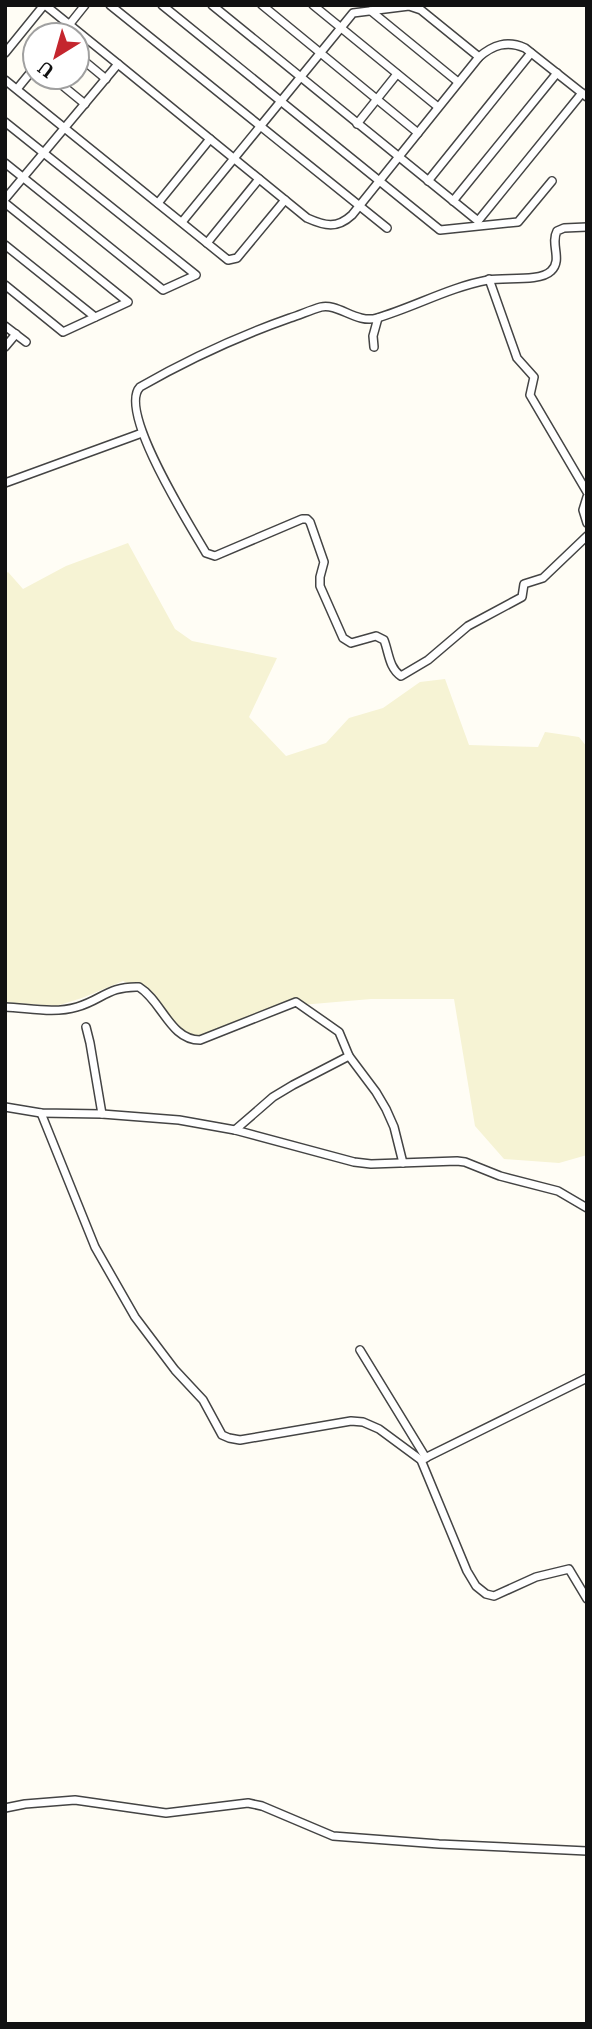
<svg xmlns="http://www.w3.org/2000/svg" width="592" height="2029" font-family="'IBM Plex Serif',serif">
<style>
.farmland{fill:#f6f3d4}
.lines{fill:none;stroke-linecap:round;stroke-linejoin:round}
.street-casing{stroke:#444;stroke-width:10}
.street{stroke:#fff;stroke-width:7}
</style>
<rect width="100%" height="100%" fill="#fffdf5"/>
<!-- farmland -->
<path class="farmland" d="M128 543 175 629 192 641 277 658 249 717 286 756 326 743 349 718 383 708 420 682 445 679 469 745 538 747 545 732 579 737 587 747V1155L559 1163 504 1159 475 1126 454 999H371L301 1005 200 1040 183 1036 146 991 123 981 82 998 56 1006 5 1002V574L8 572 23 589 66 566Z"/>
<g class="lines">
<!-- street casing -->
<g class="street-casing">
<g id="street">
<path d="M110 5 387 228"/>
<path d="M162 5 440 230 518 222 552 181"/>
<path d="M212 5 478 221 582 93"/>
<path d="M262 5 418 133"/>
<path d="M313 5 438 107"/>
<path d="M371 11 458 82"/>
<path d="M61 35 85 5"/>
<path d="M5 53 44 5"/>
<path d="M77 55 106 79"/>
<path d="M118 64 307 218C325 226 337 229 352 215L479 57C493 45 507 40 525 48L587 97"/>
<path d="M52 77 85 104"/>
<path d="M5 80 228 260 237 258 285 200"/>
<path d="M17 89 35 67"/>
<path d="M5 122 196 275 163 290 5 163"/>
<path d="M357 124 397 74"/>
<path d="M428 181 531 53"/>
<path d="M5 199 118 64 45 5"/>
<path d="M453 201 557 73"/>
<path d="M5 203 128 302 63 332 5 285"/>
<path d="M158 203 210 139"/>
<path d="M182 222 353 13 409 6 421 10 479 57"/>
<path d="M587 227 564 228 557 231C550 244 563 260 551 271 540 282 505 277 488 280 450 287 414 307 377 318 357 324 338 303 321 307 310 310 300 315 290 318 239 336 187 360 140 387 117 411 191 527 206 553L215 556 302 519H307L310 522 324 562 320 577V586L343 638 351 643 376 636 384 640C389 653 389 668 401 676L428 660 468 626 522 597 524 584 543 578 587 536"/>
<path d="M207 243 259 179"/>
<path d="M5 245 95 317"/>
<path d="M489 279 517 358 534 377 530 395 587 492"/>
<path d="M5 326 26 342"/>
<path d="M5 347 16 334"/>
<path d="M374 347 373 336 378 318"/>
<path d="M5 483 142 433"/>
<path d="M587 497 583 510 587 523"/>
<path d="M5 1007C29 1008 54 1014 77 1007 102 1000 108 986 139 987 162 1001 170 1040 200 1040L296 1002 339 1032 349 1056 376 1092 386 1109 394 1127 403 1163"/>
<path d="M86 1027 90 1043 102 1114"/>
<path d="M5 1107 41 1113 102 1114 179 1120 235 1130 354 1162 371 1164 457 1161 465 1162 500 1176 558 1191 587 1208"/>
<path d="M41 1113 95 1247 135 1317 175 1370 203 1400 222 1435 229 1438 240 1440 351 1421 363 1422 379 1429 421 1460 467 1571 476 1586 486 1594 494 1596 536 1577 569 1569 587 1599"/>
<path d="M235 1130 273 1097 293 1085 349 1056"/>
<path d="M360 1350 426 1458"/>
<path d="M421 1460 587 1378"/>
<path d="M5 1808 25 1804 75 1800 166 1813 248 1803 262 1806 333 1836 439 1844 587 1851"/>
</g>
</g>
<!-- street -->
<use href="#street" class="street"/>
</g>
<!-- border -->
<rect width="592" height="2029" fill="none" stroke="#111111" stroke-width="14"/>
<!-- north arrow -->
<g transform="translate(56 56) rotate(217)"><circle r="33" fill="#ffffff" stroke="#a0a0a0" stroke-width="2"/>
<path d="M0-5L12 26L0 18L-12 26Z" fill="#c4262e"/>
<text y="-10" font-size="19" font-weight="bold" text-anchor="middle" fill="#111111">U</text>
</g>
</svg>
